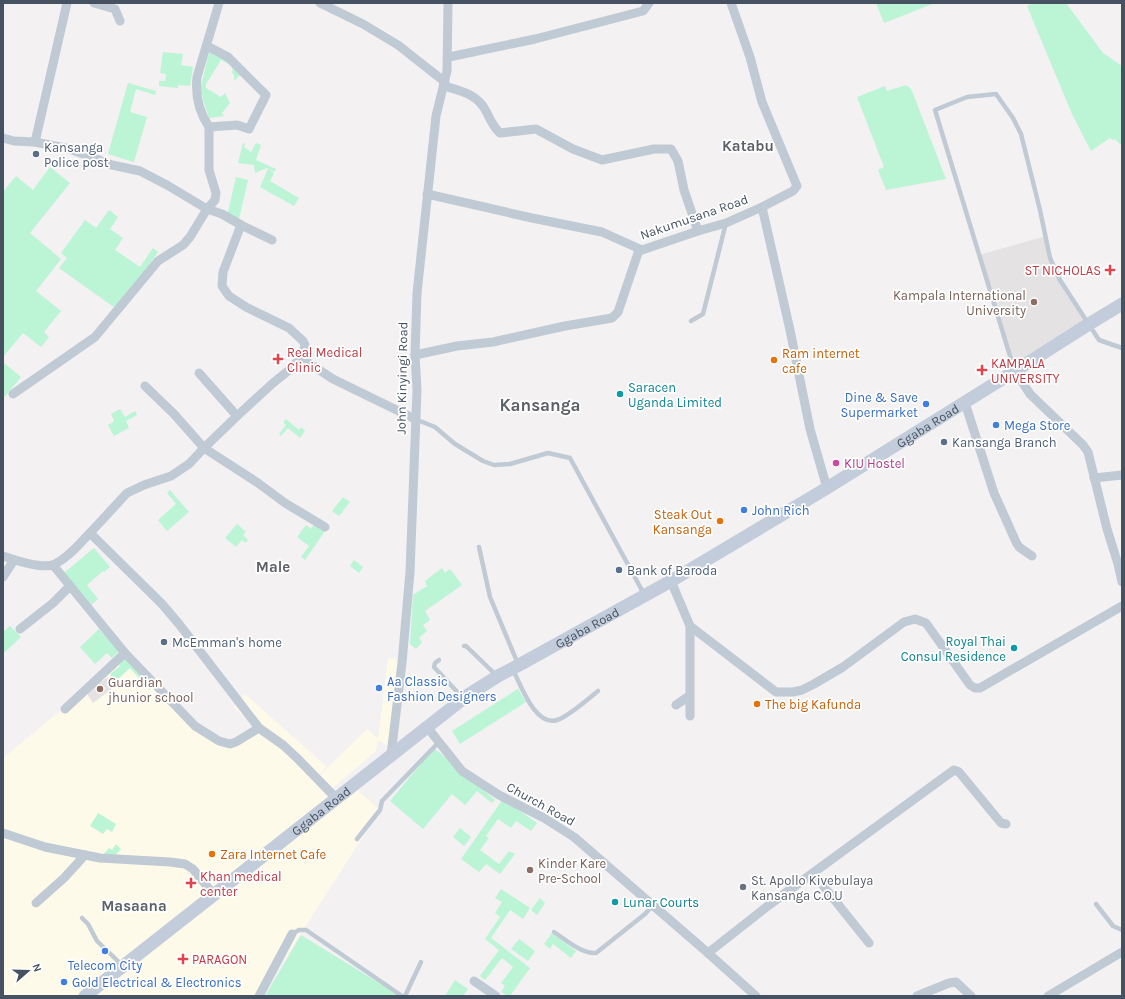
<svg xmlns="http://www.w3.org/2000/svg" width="1125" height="999" font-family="Karla,sans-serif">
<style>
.commercial{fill:#fefaea}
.education{fill:#e4e2e2}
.green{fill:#bbf5d5}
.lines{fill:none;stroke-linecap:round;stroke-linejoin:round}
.lane{stroke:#c0cad4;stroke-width:4.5}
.street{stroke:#c0cad4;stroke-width:9}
.secondary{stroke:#c2ccdb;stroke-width:13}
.service-dot{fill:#5c6f8a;stroke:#fff;stroke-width:1.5}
.health-dot{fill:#e0444e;stroke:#fff;stroke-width:1.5}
.education-dot{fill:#8d6e63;stroke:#fff;stroke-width:1.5}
.food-dot{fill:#e8710a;stroke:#fff;stroke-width:1.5}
.culture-dot{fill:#0f9aa8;stroke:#fff;stroke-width:1.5}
.shop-dot{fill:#3f7fe0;stroke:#fff;stroke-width:1.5}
.hotel-dot{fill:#d1479c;stroke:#fff;stroke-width:1.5}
.worship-dot{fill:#6b7280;stroke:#fff;stroke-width:1.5}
.labels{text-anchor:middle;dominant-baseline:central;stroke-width:3.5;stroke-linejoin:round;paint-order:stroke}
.service-label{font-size:13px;fill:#4e5e75;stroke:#fff;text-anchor:start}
.street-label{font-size:13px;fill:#465261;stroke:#fff}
.health-label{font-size:13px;fill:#be3a42;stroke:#fff;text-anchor:start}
.education-label{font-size:13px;fill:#785e54;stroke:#fff;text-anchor:start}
.food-label{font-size:13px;fill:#c56008;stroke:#fff;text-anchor:start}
.culture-label{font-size:13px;fill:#0d838f;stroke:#fff;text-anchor:start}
.shop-label{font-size:13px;fill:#366cbe;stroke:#fff;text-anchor:start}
.hotel-label{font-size:13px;fill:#b23c85;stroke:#fff;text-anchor:start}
.worship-label{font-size:13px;fill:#5b616d;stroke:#fff;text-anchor:start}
.quarter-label{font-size:15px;font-weight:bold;fill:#5c6067;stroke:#fff}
.district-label{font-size:17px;font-weight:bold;fill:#5c6067;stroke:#fff}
</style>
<rect width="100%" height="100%" fill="#f3f1f1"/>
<!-- commercial -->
<path class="commercial" d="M124 658 195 726 219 741H237L257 729 234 707 245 694 327 767 315 778 316 779 367 729 378 739 388 658 397 659 396 684 388 746 378 740 376 751 329 791 331 793 353 786 380 810 261 996H3V758Z"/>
<!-- education -->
<g class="education">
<path d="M1046 236 1050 258 1060 280 1089 324 1015 371 979 255Z"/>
<path d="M108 677 114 687 93 703 86 692Z"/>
</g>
<!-- green -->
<g class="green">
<path d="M876 3H935L884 23Z"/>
<path d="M1033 3H1066L1103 53 1122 66 1121 145 1115 139 1113 140 1110 138 1091 151 1072 114 1027 6Z"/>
<path d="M213 51 230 59 241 74 234 81V75L232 73 233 66 221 60 206 84V88L221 97 225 93 230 103 222 113 224 116 209 118 200 90 209 53Z"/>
<path d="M163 52 183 54 181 65 193 67 190 86 178 85V88L159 86V81H165L166 74 160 73Z"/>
<path d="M128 83 156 91 155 95 136 89 130 112 147 117 134 162 108 154Z"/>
<path d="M906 85 910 88 912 91 946 179 886 190 878 170 884 167 857 97 885 86 887 91Z"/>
<path d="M243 143 245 144 244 147 251 152 256 143 261 145 256 160 276 169 274 172 267 168 255 173 254 165 238 163Z"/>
<path d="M50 167 70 183 30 233 61 259 36 291 61 311 44 332 49 337 41 347 23 333 3 357V192L16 176 33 190Z"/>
<path d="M268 169 274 173 270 181 299 198 294 206 260 187Z"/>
<path d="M236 177 248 180 239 219 227 216Z"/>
<path d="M109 210 118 217 110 229 123 238 115 250 140 267 153 248 158 252 118 310 59 268 67 258 61 253 85 220 96 228Z"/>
<path d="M3 362 21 377 3 399Z"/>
<path d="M120 409 125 417 135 411 137 415 126 421 129 428 114 436 108 425 114 421 111 414Z"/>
<path d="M286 419 299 430 301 427 305 431 300 438 288 428 281 436 279 434 286 425 283 422Z"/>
<path d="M170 490 189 512 167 531 158 520 176 504 167 493Z"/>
<path d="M343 497 350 502 339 516 332 511Z"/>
<path d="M237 524 246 532 243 535 248 540 246 543 242 540 236 547 225 538Z"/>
<path d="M314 524 325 531 305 560 301 557 309 546 297 537 306 525 311 529Z"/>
<path d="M94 548 110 567 104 572 103 571 87 585 98 599 91 605 64 573Z"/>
<path d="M354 560 363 567 359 573 350 566Z"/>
<path d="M442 568 445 573 450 569 462 585 425 611 430 620 423 625 427 631 419 638 422 642 416 649 410 644 413 595 427 586 425 581Z"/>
<path d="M10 626 21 637 3 654V632Z"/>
<path d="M99 629 119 651 112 658 107 653 95 664 80 647Z"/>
<path d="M124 655 153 687 150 690 130 668 116 681 110 674 120 666 117 662Z"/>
<path d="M518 689 526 702 460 744 452 731Z"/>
<path d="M434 748 495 800 492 803 477 791 465 805 452 794 423 829 390 801Z"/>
<path d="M503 799 537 823 531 831 516 821 511 828 498 819 486 836 489 838 480 850 499 864 509 851 515 854 500 874 486 864 479 872 461 859Z"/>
<path d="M98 813 116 824 112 832 107 829 103 834 90 826Z"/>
<path d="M460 828 471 837 464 846 453 837Z"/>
<path d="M116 844 121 849 110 861 103 855 109 848 112 850Z"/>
<path d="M501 889 530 908 523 919 510 910 491 938 530 968 510 996H507L501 992 505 986 501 983 513 967 502 958 485 980 480 976 499 950 485 939 500 917 495 913 502 902 495 898Z"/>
<path d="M540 898 545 903 537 915 531 910Z"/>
<path d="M552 933 576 951 571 958 553 944 550 949 544 944Z"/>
<path d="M301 935 397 994 396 996H265Z"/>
<path d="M519 939 535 951 528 961 511 949Z"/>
<path d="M455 980 468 989 463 996H445Z"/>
</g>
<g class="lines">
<!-- lane -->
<g class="lane">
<path d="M691 321 703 314 726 223"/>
<path d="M1014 369 935 110 967 97 996 94 1013 118 1021 134 1040 210 1050 258 1060 280 1099 340 1122 348"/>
<path d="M415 419 435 427 455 444 483 461 494 465 510 464 548 453 570 458 644 594"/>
<path d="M479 547 490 597 518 664"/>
<path d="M464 646H466L496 675"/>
<path d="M439 660 435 663 434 667 462 697"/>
<path d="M513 670C521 685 535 727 557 720 568 717 588 699 598 691"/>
<path d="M357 839 380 810 382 801 439 742"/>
<path d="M1096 904 1113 926 1122 930"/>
<path d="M82 918 88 924 97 941 122 965"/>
<path d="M554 932C566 940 582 954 596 953L645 914 653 905"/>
<path d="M292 934 299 930H306L402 996"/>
<path d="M405 996 421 962"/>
</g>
<!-- street -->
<g class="street">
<path d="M94 3 115 9 120 21"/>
<path d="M320 3 363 24 398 45 445 82"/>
<path d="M731 3 750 57 762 102 797 186 793 191 762 207"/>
<path d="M207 46 228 57 266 95 249 129 237 125 209 127C199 112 195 95 197 77L219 3"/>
<path d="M449 57 535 39 643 11 649 3"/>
<path d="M444 86C461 91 477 94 486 111 490 119 493 127 500 133L536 129 573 149 602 160 654 149H671L678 161 684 190 698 231"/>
<path d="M3 138 14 141 35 142 70 149 112 165 140 171 167 185 207 209 222 214 241 225 272 240"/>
<path d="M35 142 67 3"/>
<path d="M427 194 532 218 602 232 642 250 698 231 726 223 762 207 790 330 810 429 827 488"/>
<path d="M415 355 457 346 493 342 565 326 612 318 618 312 639 250"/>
<path d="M301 358 333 379 415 419"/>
<path d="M1015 371 1030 394 1083 445 1088 452 1107 529 1118 564 1122 582"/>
<path d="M199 373 237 416"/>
<path d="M145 386 174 414 204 448 258 483 285 503 325 527"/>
<path d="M13 394 95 337 158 261 183 245 190 237 207 209 215 200 216 193 209 170V127"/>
<path d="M965 403 994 493 1016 542 1019 547 1032 556"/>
<path d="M1094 478 1122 475"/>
<path d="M90 533 127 493 144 485 171 476 189 464 204 448 237 416 273 383 288 371 301 358 305 345 303 341 289 328 246 307 229 296 222 286 223 272 241 225"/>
<path d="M3 556C15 560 43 570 55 564 69 557 79 544 90 533L162 604 179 624 259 728 283 745 297 758 336 798"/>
<path d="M53 565 125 653 195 726 219 741 230 744 236 742 259 728"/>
<path d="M3 577 14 560"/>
<path d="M671 581 690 626V716"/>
<path d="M690 626 776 692H793L802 690 814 684 843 667 904 622 915 619 926 623 970 685 975 688H980L1122 606"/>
<path d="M20 629 53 603 70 586"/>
<path d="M676 705 689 696"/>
<path d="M65 709 125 653"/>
<path d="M427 727 462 771 499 795 544 818 574 837 708 953 756 996"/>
<path d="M391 755 402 663 410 572 417 390 415 355 417 293 436 116 447 71 448 3"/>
<path d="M3 833 45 847 100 858 170 862 185 864 193 869 214 895"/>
<path d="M813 873 869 943"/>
<path d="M36 903 64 878 85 855"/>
<path d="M708 953 769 905 954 770 959 772 1001 823 1006 824"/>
<path d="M474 981 496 996"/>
<path d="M259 996 292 934"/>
<path d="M917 996 949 983 956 982 971 996"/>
<path d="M1048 996 1122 952"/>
</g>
<!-- secondary -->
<path class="secondary" id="s1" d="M85 996 468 695 498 676 519 665 671 581 827 488 1015 371 1089 324 1122 304"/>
</g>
<!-- markers -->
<g class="service-dot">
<circle cx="36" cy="154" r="4"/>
<circle cx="944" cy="442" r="4"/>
<circle cx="619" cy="570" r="4"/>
<circle cx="164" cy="642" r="4"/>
</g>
<g class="health-dot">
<path d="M1108 264h4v4h4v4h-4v4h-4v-4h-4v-4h4z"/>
<path d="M276 353h4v4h4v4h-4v4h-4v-4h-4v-4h4z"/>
<path d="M980 364h4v4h4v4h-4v4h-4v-4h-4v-4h4z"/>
<path d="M189 877h4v4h4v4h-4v4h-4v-4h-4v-4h4z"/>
<path d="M181 953h4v4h4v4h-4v4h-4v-4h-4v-4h4z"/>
</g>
<g class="education-dot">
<circle cx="1034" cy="302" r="4"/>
<circle cx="100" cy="689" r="4"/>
<circle cx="530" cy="870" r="4"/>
</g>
<g class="food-dot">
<circle cx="774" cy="360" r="4"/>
<circle cx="720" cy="521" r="4"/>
<circle cx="757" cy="704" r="4"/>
<circle cx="212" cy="854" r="4"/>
</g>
<g class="culture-dot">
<circle cx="620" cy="394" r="4"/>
<circle cx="1014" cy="648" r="4"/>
<circle cx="615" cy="902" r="4"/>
</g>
<g class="shop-dot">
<circle cx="926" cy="404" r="4"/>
<circle cx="996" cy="425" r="4"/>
<circle cx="744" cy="510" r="4"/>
<circle cx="379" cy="688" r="4"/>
<circle cx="105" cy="951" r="4"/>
<circle cx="64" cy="982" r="4"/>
</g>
<circle class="hotel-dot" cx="836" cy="463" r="4"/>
<circle class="worship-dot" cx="743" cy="887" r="4"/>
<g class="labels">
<!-- service labels -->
<g class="service-label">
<text x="44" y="147">Kansanga<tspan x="44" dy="15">Police post</tspan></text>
<text x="952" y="442">Kansanga Branch</text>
<text x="627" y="570">Bank of Baroda</text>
<text x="172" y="642">McEmman's home</text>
</g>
<!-- street labels -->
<g class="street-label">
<text transform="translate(694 217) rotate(-19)">Nakumusana Road</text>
<text transform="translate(402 378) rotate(-89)">John Kinyingi Road</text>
<text stroke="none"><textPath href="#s1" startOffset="1020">Ggaba Road</textPath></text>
<text stroke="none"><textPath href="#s1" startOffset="624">Ggaba Road</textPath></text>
<text transform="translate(541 804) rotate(29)">Church Road</text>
<text stroke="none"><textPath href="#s1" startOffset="300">Ggaba Road</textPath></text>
</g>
<!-- health labels -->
<g class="health-label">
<text x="1101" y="270" text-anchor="end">ST NICHOLAS</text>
<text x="287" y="352">Real Medical<tspan x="287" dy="15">Clinic</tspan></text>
<text x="991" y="363">KAMPALA<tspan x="991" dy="15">UNIVERSITY</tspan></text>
<text x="200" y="876">Khan medical<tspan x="200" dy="15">center</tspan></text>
<text x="192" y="959">PARAGON</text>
</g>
<!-- education labels -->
<g class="education-label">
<text x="1026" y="295" text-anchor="end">Kampala International<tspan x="1026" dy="15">University</tspan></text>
<text x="108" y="682">Guardian<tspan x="108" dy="15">jhunior school</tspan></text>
<text x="538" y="863">Kinder Kare<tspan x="538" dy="15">Pre-School</tspan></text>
</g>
<!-- food labels -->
<g class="food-label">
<text x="782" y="353">Ram internet<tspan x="782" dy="15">cafe</tspan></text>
<text x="712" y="514" text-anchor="end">Steak Out<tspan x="712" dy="15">Kansanga</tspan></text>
<text x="765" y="704">The big Kafunda</text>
<text x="220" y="854">Zara Internet Cafe</text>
</g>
<!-- culture labels -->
<g class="culture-label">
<text x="628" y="387">Saracen<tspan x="628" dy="15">Uganda Limited</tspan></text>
<text x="1006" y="641" text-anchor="end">Royal Thai<tspan x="1006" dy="15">Consul Residence</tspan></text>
<text x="623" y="902">Lunar Courts</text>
</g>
<!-- shop labels -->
<g class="shop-label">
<text x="918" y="397" text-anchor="end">Dine &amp; Save<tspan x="918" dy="15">Supermarket</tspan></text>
<text x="1004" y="425">Mega Store</text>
<text x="752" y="510">John Rich</text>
<text x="387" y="681">Aa Classic<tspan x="387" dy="15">Fashion Designers</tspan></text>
<text x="105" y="965" text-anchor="middle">Telecom City</text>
<text x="72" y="982">Gold Electrical &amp; Electronics</text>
</g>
<!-- hotel labels -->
<g class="hotel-label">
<text x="844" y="463">KIU Hostel</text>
</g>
<!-- worship labels -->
<g class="worship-label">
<text x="751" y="880">St. Apollo Kivebulaya<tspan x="751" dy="15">Kansanga C.O.U</tspan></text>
</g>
<!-- quarter labels -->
<g class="quarter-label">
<text x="748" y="146">Katabu</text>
<text x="273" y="567">Male</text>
<text x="134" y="906">Masaana</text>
</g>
<!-- district labels -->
<g class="district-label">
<text x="540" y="405">Kansanga</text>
</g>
</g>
<!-- border -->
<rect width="1125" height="999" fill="none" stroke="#465261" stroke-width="8"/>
<!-- north arrow -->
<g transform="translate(28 971) rotate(70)" stroke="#ffffff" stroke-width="3" paint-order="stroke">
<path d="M0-3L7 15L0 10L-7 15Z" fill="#465261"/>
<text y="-6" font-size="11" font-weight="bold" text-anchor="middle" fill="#465261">N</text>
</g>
</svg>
